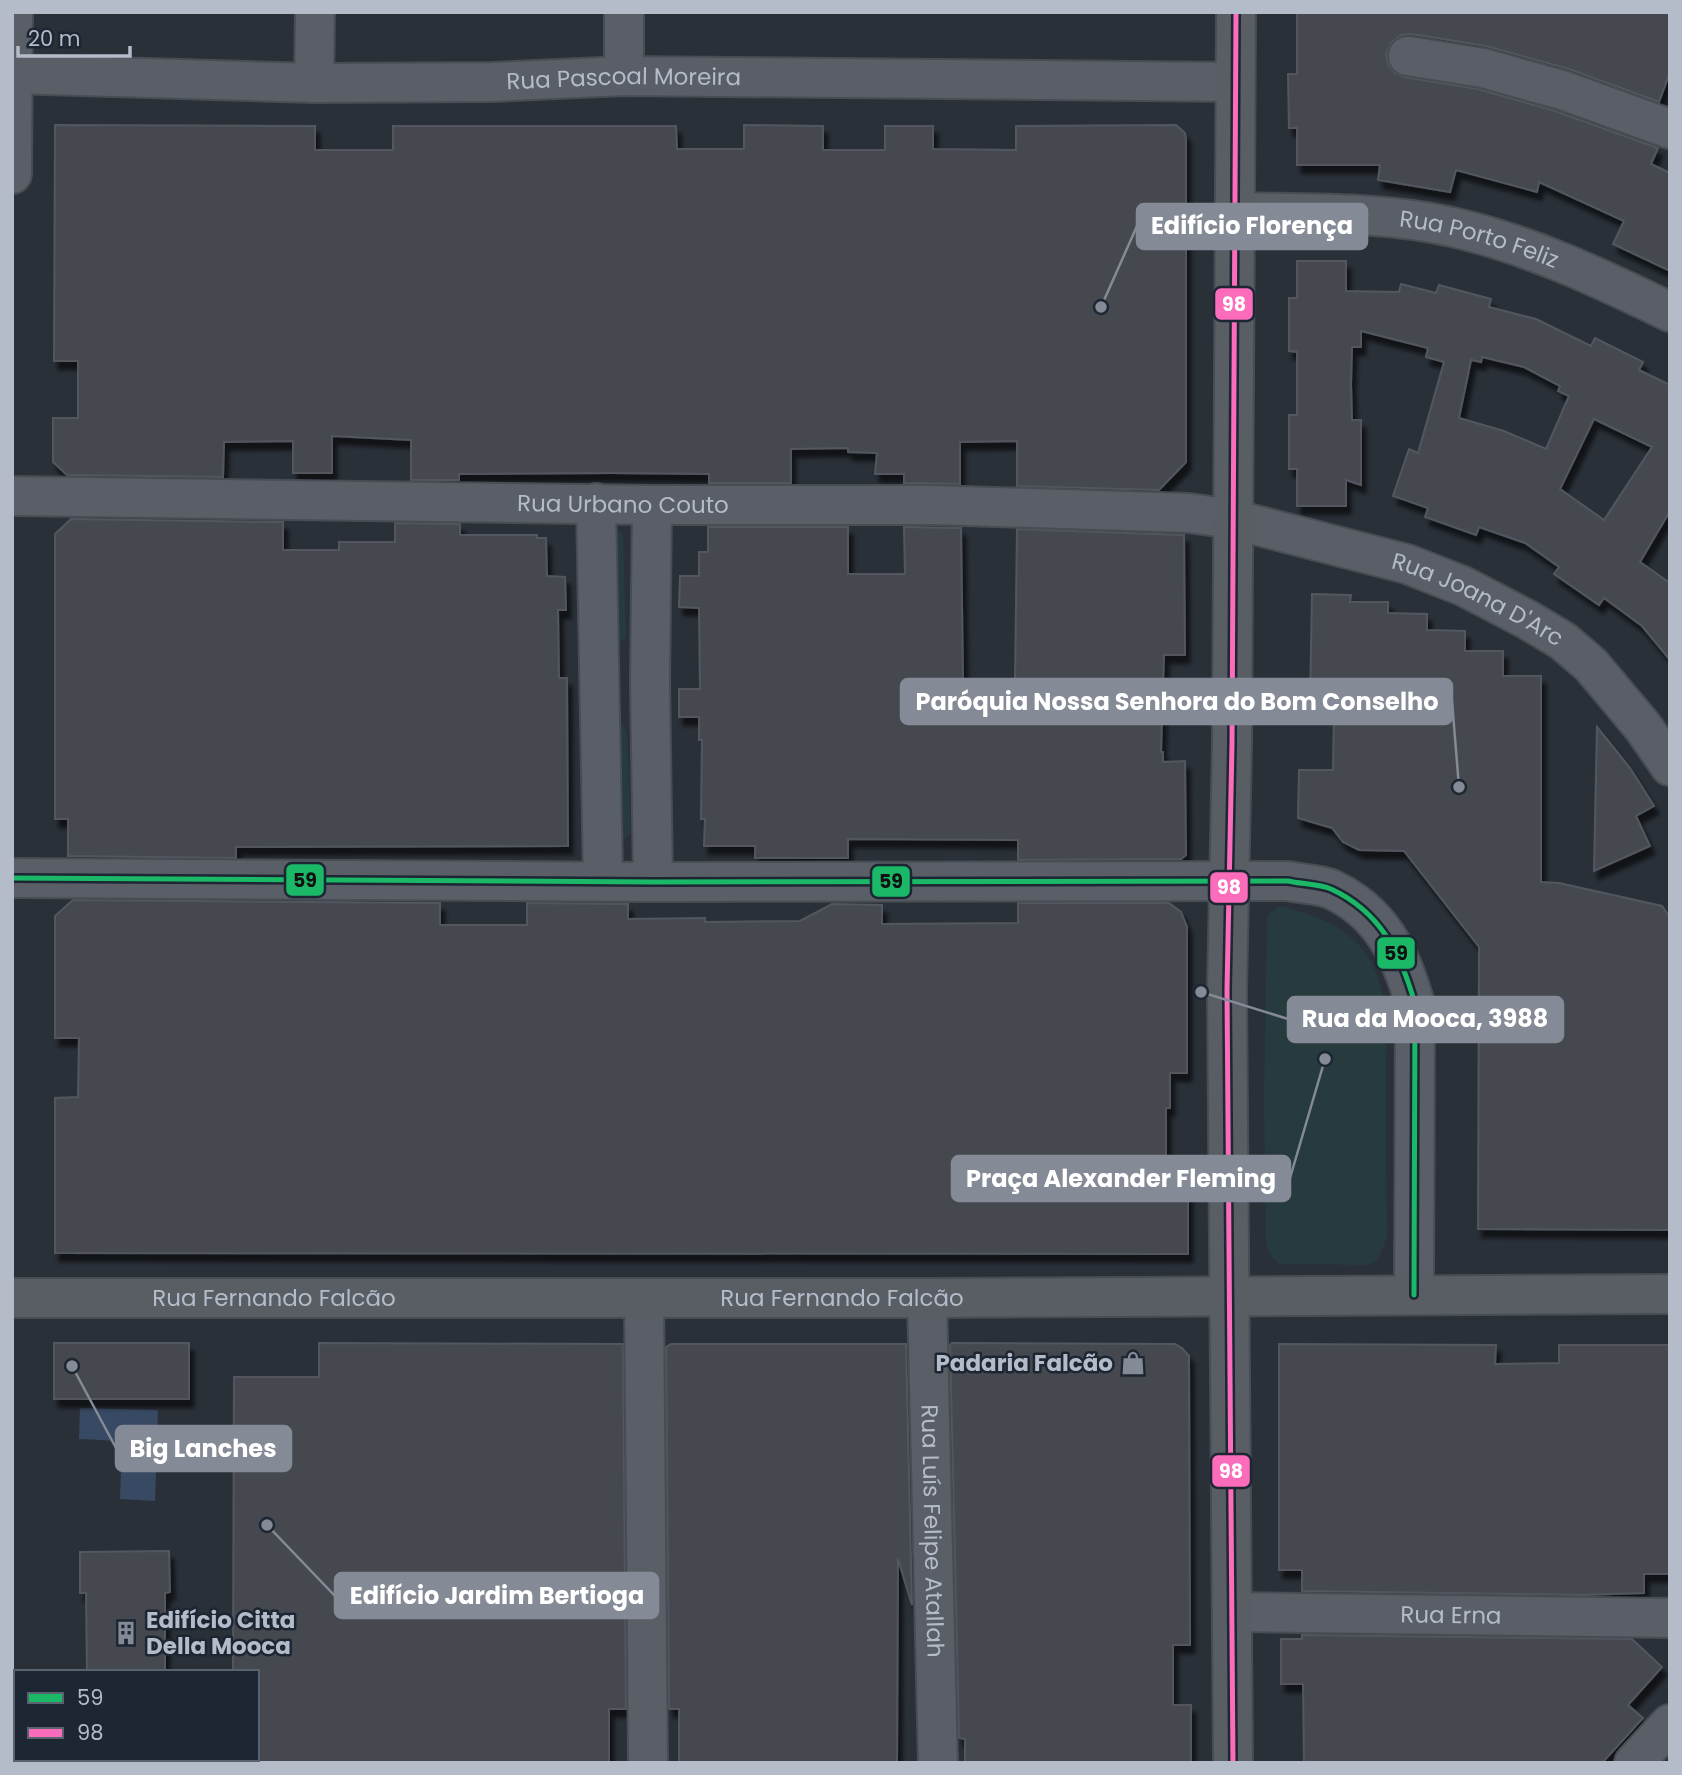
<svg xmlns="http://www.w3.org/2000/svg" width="1682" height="1775" font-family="Poppins,sans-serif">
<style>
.green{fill:#273a3e}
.water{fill:#384963}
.building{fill:#444950;stroke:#52575f;stroke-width:2;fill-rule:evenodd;filter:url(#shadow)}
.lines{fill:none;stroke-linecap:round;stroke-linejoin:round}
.street-casing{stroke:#484c53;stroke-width:42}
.secondary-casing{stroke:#484c53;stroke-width:42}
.street{stroke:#5a5e66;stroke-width:38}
.secondary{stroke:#595d64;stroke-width:38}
.bus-1-casing{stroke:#1d2633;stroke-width:10}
.bus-2-casing{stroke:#1d2633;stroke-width:10}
.bus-1{stroke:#1ab867;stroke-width:5}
.bus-2{stroke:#fb6dba;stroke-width:5}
.labels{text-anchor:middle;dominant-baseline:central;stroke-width:5;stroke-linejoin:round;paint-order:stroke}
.street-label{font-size:23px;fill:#b4bcc9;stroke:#1d2633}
.poi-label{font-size:23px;font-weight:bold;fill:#b4bcc9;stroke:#1d2633;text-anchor:end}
.leader{fill:none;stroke:#848b96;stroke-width:2.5}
.callout-dot{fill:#848b96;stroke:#1d2633;stroke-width:2.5}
.callout{fill:#848b96;stroke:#848b96;stroke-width:2.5}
.callout-label{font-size:24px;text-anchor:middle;font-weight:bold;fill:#fff}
.line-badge{stroke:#1d2633;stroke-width:2.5}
.badge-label{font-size:19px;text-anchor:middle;font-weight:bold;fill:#fff}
.pale-badge-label{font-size:19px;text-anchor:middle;font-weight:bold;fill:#111}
</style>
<defs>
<filter id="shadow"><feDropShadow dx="4.5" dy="8" stdDeviation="2" flood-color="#0009"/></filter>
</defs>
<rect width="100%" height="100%" fill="#2a3038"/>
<!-- green -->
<g class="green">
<path d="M615 527 622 532 623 536 626 636 619 645H616Z"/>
<path d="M619 724 623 725 627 733 631 832 623 842 619 841Z"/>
<path d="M1279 906C1313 913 1354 929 1371 962 1392 1001 1385 1050 1386 1093 1386 1141 1386 1189 1387 1237L1378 1260 1367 1265 1279 1264 1271 1256 1266 1244 1264 1099 1267 916Z"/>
</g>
<!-- water -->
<path class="water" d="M80 1408 158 1410 155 1501 120 1499 122 1441 79 1439Z"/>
<!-- building -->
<g class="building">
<path d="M1297 12H1670V72L1659 102 1569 69 1486 46 1411 34 1401 35 1392 42 1386 53 1388 64 1395 73 1404 77 1478 89 1555 111 1658 148 1651 164 1670 173V271L1613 244 1624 221 1539 182 1537 192 1456 170 1450 192 1378 180 1380 165H1297V128H1289L1288 74H1297Z"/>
<path d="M55 125 315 126V150H393V126H676L677 149H744V125L823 126V150H885V126H933V149L1016 150V126L1176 125 1185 133 1186 139V462L1159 490 1017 486V441L960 442V484L904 483V474H875L877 453 848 452V448L791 449V483H709V474L611 473 459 474V480H411V440L332 436V473H293V441L224 442 223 477 67 475 53 462V418H78V361H54Z"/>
<path d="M1297 261H1346V291L1399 292 1401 284 1436 293 1439 285 1491 299 1489 307 1536 319 1591 346 1595 338 1643 362 1639 370 1670 385V511L1640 562 1670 583V660L1642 626 1604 598 1599 605 1554 574 1559 567 1525 543 1479 527 1476 535 1425 517 1428 508 1393 496 1409 449 1418 453 1444 362 1426 357 1428 348 1361 331V347H1352L1351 384 1352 420H1361V485L1346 480V506H1297V469H1289V415H1297V352L1289 351V298H1297ZM1482 357 1524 367 1560 386 1558 391 1569 396 1546 449 1504 431 1459 418 1471 360 1481 362ZM1594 419 1652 447 1604 520 1560 489Z"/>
<path d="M71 519 283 522V550H339V542H395V523L460 524V535H537V538H546L547 576 565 577 566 610H558L559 678H567L568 846 236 847V858L68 856V819H55V534Z"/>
<path d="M708 527H848V574H905L904 527 961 528 963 682H1015L1017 529 1184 535 1185 655H1164L1161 752H1163V762L1185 761 1186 855 1181 859 1018 860V840L848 839V858H755V846H704L705 819H701L702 740H699V717H679V689H700L699 608 679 607 680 576H699V552H708Z"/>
<path d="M1312 594 1351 595 1350 602H1388V613L1427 614V630L1465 631V651H1503V676H1541V882L1559 883 1662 906 1669 916 1670 1230 1478 1229 1479 947 1404 851 1359 850 1343 842 1332 828 1298 818 1299 770H1333L1334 708 1310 707Z"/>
<path d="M1597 727 1630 768 1654 806 1636 816 1650 846 1594 871Z"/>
<path d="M73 900 440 903V925H527V903L628 904V919L705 918V922L800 921 832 904 882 905V924L1018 923V903H1169L1181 912 1187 927V1073H1170V1108H1166V1175L1188 1176V1254L55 1253V1098L78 1097 79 1038H55V916Z"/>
<rect x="54" y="1343" width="135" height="56"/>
<path d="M319 1343 623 1344 626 1709H609V1763H257V1672H233L234 1377H319Z"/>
<path d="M952 1343 1175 1344 1182 1348 1189 1356 1190 1645H1173V1705H1191V1763H965V1739L959 1738 950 1345Z"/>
<path d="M671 1344H906L912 1605 898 1559 897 1763H679V1709H669L666 1347Z"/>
<path d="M1279 1344 1496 1345 1495 1364 1559 1363V1345H1670V1574H1644V1593L1582 1595 1302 1591V1570H1279Z"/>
<path d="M169 1551 170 1592 165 1593V1672H87L86 1593H80V1552Z"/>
<path d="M1302 1635 1632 1639 1662 1667 1628 1705 1643 1718 1602 1763H1304L1303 1684H1281V1639H1302Z"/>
</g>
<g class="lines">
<!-- street casing -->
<g class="street-casing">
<g id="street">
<path d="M1408 56 1483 68 1562 90 1670 129"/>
<path id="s1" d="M12 74 314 83 492 82 624 76 1235 82"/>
<path d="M624 76V12"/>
<path d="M314 83 315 12"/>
<path d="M12 174 13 12"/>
<path id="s2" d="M1234 212C1306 214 1382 211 1452 227 1528 244 1600 278 1670 312"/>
<path id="s3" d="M12 496 652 505H933L1189 513 1232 519 1407 564 1463 586 1528 620 1563 641 1591 665 1643 727 1670 766"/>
<path d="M596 503 603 880"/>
<path d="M652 505 650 682 653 882"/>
<path d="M12 878 653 882 1288 881C1301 884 1319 884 1331 889 1381 912 1401 954 1415 1004L1414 1295"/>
<path d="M644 1298 648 1763"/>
<path id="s4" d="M927 1298 938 1763"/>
<path id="s5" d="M1232 1612 1670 1618"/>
<path d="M1634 1763 1670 1724"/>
</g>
</g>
<!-- secondary casing -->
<g class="secondary-casing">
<g id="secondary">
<path id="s6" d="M12 1298H927L1670 1294"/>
<path d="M1233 1763 1227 990 1232 744 1236 12"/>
</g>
</g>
<!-- street -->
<use href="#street" class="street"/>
<!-- secondary -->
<use href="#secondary" class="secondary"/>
<!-- bus-1 casing -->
<g class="bus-1-casing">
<path id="bus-1" d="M12 878 653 882 1288 881C1301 884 1319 884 1331 889 1381 912 1401 954 1415 1004L1414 1295"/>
</g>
<!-- bus-2 casing -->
<g class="bus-2-casing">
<path id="bus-2" d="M1233 1763 1227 990 1232 744 1236 12"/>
</g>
<!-- bus-1 -->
<use href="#bus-1" class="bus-1"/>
<!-- bus-2 -->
<use href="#bus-2" class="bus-2"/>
</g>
<!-- icons -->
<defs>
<g id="shop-bare" transform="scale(1.89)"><path d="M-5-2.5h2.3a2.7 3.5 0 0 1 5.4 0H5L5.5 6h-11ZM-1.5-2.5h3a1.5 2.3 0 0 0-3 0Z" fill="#848b96" stroke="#1d2633" stroke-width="2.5" paint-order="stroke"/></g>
<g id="building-bare" transform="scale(1.89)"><path d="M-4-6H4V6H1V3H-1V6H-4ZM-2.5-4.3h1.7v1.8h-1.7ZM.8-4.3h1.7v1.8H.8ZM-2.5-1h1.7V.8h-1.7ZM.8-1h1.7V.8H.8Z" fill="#848b96" stroke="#1d2633" stroke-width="2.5" paint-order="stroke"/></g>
</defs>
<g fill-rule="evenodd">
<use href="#shop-bare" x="1133" y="1363"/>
<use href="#building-bare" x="126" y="1633"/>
</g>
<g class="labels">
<!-- street labels -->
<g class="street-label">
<text stroke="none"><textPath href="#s1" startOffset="612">Rua Pascoal Moreira</textPath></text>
<text stroke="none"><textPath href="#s2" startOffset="248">Rua Porto Feliz</textPath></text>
<text stroke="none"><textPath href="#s3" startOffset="611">Rua Urbano Couto</textPath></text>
<text stroke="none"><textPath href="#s3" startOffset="1480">Rua Joana D'Arc</textPath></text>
<text stroke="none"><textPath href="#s6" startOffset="262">Rua Fernando Falcão</textPath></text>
<text stroke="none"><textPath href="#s6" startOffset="830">Rua Fernando Falcão</textPath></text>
<text stroke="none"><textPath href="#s4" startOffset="233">Rua Luís Felipe Atallah</textPath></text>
<text stroke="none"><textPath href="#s5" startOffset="219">Rua Erna</textPath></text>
</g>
<!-- poi labels -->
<g class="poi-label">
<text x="1113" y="1363">Padaria Falcão</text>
<text x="146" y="1620" text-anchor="start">Edifício Citta<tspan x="146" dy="26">Della Mooca</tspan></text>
</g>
</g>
<!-- callouts -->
<path class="leader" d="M1101 307L1137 226M1459 787L1452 701M1201 992L1288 1019M1325 1059L1290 1178M72 1366L116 1448M267 1525L335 1596"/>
<g class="callout-dot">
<circle cx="1101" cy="307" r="7"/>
<circle cx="1459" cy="787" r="7"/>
<circle cx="1201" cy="992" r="7"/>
<circle cx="1325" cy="1059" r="7"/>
<circle cx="72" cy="1366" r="7"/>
<circle cx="267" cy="1525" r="7"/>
</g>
<g class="callout">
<rect x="1137" y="204" width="230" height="45" rx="7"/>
<rect x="901" y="679" width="551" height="45" rx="7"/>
<rect x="1288" y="997" width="275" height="45" rx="7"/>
<rect x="952" y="1156" width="338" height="45" rx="7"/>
<rect x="116" y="1426" width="175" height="45" rx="7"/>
<rect x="335" y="1573" width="323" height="45" rx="7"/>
</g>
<g class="callout-label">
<text x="1252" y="234">Edifício Florença</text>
<text x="1177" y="710">Paróquia Nossa Senhora do Bom Conselho</text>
<text x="1425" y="1027">Rua da Mooca, 3988</text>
<text x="1121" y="1187">Praça Alexander Fleming</text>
<text x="203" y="1457">Big Lanches</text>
<text x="497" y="1604">Edifício Jardim Bertioga</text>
</g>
<g class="line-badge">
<rect x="1214" y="287" width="40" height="34" rx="7" fill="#fb6dba"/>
<rect x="285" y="863" width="40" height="34" rx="7" fill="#1ab867"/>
<rect x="871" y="865" width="40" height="33" rx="7" fill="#1ab867"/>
<rect x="1209" y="871" width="40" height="33" rx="7" fill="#fb6dba"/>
<rect x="1376" y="936" width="40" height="34" rx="7" fill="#1ab867"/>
<rect x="1211" y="1454" width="40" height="34" rx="7" fill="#fb6dba"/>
</g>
<g class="badge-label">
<text x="1234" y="311">98</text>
<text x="1229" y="894">98</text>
<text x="1231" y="1478">98</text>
</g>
<g class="pale-badge-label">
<text x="305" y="887">59</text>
<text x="891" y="888">59</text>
<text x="1396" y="960">59</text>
</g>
<!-- border -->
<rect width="1682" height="1775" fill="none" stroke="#b4bcc9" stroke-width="28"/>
<!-- legend -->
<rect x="14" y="1670" width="245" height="91" fill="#1d2633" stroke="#59626f" stroke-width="2"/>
<rect x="28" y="1693" width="35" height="10" fill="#1ab867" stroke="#59626f" stroke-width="2"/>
<text x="77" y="1705" font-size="21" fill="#b4bcc9">59</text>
<rect x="28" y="1728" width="35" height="10" fill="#fb6dba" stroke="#59626f" stroke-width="2"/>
<text x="77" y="1740" font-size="21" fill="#b4bcc9">98</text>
<!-- scale -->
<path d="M18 46v10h112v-10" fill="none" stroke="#b4bcc9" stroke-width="3.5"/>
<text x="28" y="46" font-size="21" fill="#b4bcc9" stroke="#1d2633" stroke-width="5" paint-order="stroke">20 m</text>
</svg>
